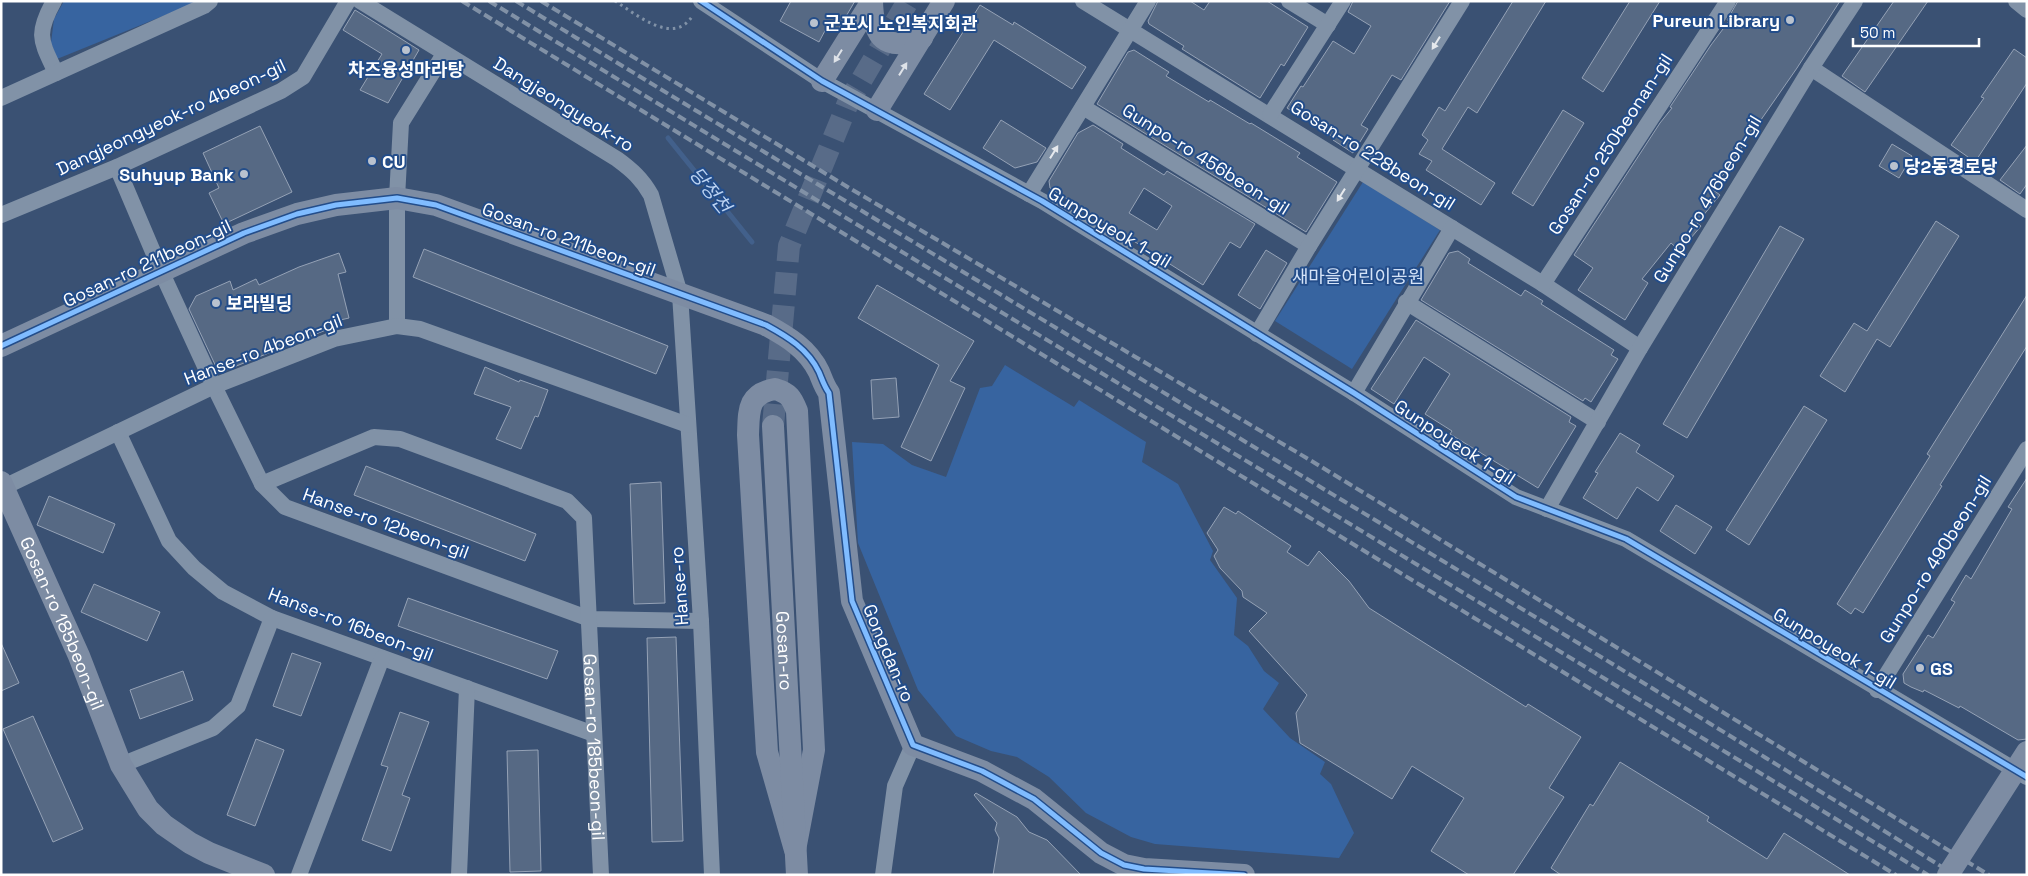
<svg xmlns="http://www.w3.org/2000/svg" width="2028" height="876" font-family="'Space Grotesk','Noto Sans KR',sans-serif">
<style>
.green{fill:#3764a0}
.lines{fill:none;stroke-linecap:round;stroke-linejoin:round}
.stream{stroke:#42608b;stroke-width:5}
.building{fill:#566984;stroke:#95a2b6;fill-rule:evenodd}
.secondary-tunnel{stroke:#586b88;stroke-width:22;stroke-dasharray:22 11;stroke-linecap:butt}
.path{stroke:#8192a7;stroke-width:3;stroke-dasharray:2.5 4;stroke-linecap:butt}
.street{stroke:#8192a7;stroke-width:16}
.secondary{stroke:#7d8ca3;stroke-width:22}
.rail{stroke:#8191a6;stroke-width:4;stroke-dasharray:9 4;stroke-linecap:butt}
.secondary-bridge{stroke:#7d8ca3;stroke-width:22}
.cycleway-casing{stroke:#234d8a;stroke-width:8}
.cycleway{stroke:#80bcff;stroke-width:5}
.oneway{fill:#e6e9ed}
.oneway2{fill:#dee2e8}
.poi-dot{fill:#bac2ce;stroke:#234d8a;stroke-width:2}
.labels{text-anchor:middle;dominant-baseline:central;stroke-width:4;stroke-linejoin:round;paint-order:stroke}
.poi-label{font-size:18px;font-weight:bold;fill:#fff;stroke:#234d8a;text-anchor:start}
.street-label{font-size:18px;fill:#fff;stroke:#234d8a}
.park-label{font-size:18px;fill:#d4e3f8;stroke:#234d8a}
.water-label{font-size:19px;font-style:italic;fill:#bcd3f2;stroke:#234d8a}
</style>
<rect width="100%" height="100%" fill="#3a5173"/>
<!-- green -->
<g class="green">
<path d="M64 1H200L57 59 51 43 54 19Z"/>
<path d="M1363 182 1440 230 1352 369 1275 321Z"/>
<path d="M1005 365 1074 407 1079 400 1146 442 1142 462 1178 484 1213 551 1210 560 1237 598 1234 635 1248 646 1264 671 1279 683 1263 709 1290 738 1325 762 1320 774 1331 784 1354 833 1339 858 1155 844 1131 837 1086 813 1049 777 1017 757 991 751 956 736 918 690 858 543 852 442 883 444 912 465 946 477 980 388 992 386Z"/>
</g>
<g class="lines">
<!-- stream -->
<path class="stream" d="M668 138 752 242"/>
</g>
<!-- building -->
<g class="building">
<path d="M791 1H855L838 30 828 25 819 42 780 21Z"/>
<path d="M1158 1H1190L1204 10 1210 1H1267L1308 27 1284 66 1281 64 1260 98 1182 49 1184 46 1149 24 1148 21Z"/>
<path d="M1353 1H1450L1401 80 1392 75 1361 125 1368 129 1353 153 1333 140 1335 138 1287 108 1301 86 1303 87 1333 41 1354 54 1371 26 1348 12Z"/>
<path d="M1513 1H1546L1477 113 1468 107 1442 149 1495 183 1481 205 1426 170 1432 161 1419 154 1428 140 1422 135 1439 107 1445 111Z"/>
<path d="M1630 1H1660L1603 92 1582 78Z"/>
<path d="M1738 1H1840L1797 68 1733 160 1734 161 1712 189 1720 195 1697 223 1701 226 1680 251 1671 243 1642 279 1648 283 1625 320 1578 290 1593 268 1574 255 1660 123 1672 108 1670 107 1711 45 1729 21 1727 20Z"/>
<path d="M1894 1H1928L1865 92 1842 76Z"/>
<path d="M980 5 1013 25 1014 22 1086 67 1072 89 994 40 950 110 924 94Z"/>
<path d="M355 10 419 50 388 103 360 90 382 54 343 30Z"/>
<path d="M2014 49 2027 58V83L1975 162 1951 145 1984 98 1981 97Z"/>
<path d="M1134 50 1169 72 1166 76 1209 102 1210 100 1250 124 1251 123 1300 153 1297 157 1337 182 1306 232 1097 104 1128 52Z"/>
<path d="M1563 110 1584 123 1533 206 1512 193Z"/>
<path d="M1001 120 1046 148 1037 162 1015 168 983 148Z"/>
<path d="M1093 125 1123 144 1121 148 1164 175 1167 171 1255 224 1240 248 1230 242 1203 285 1050 188 1049 181 1078 133ZM1144 188 1172 206 1157 230 1129 213Z"/>
<path d="M260 126 292 192 224 224 209 193 219 188 203 153Z"/>
<path d="M1892 144 1912 156 1899 178 1879 166Z"/>
<path d="M2027 145V184L2020 194 2000 180Z"/>
<path d="M1936 221 1959 236 1890 347 1877 339 1845 392 1820 376 1854 323 1867 331Z"/>
<path d="M1780 226 1804 239 1687 438 1663 424Z"/>
<path d="M424 249 668 346 656 374 413 277Z"/>
<path d="M1266 250 1287 263 1260 309 1238 295Z"/>
<path d="M1458 251 1470 259 1468 263 1521 296 1525 290 1543 301 1541 304 1614 350 1611 355 1618 359 1591 402 1585 398 1583 401 1421 300 1449 253Z"/>
<path d="M339 253 346 272 338 274 349 318 323 324 326 330 219 373 189 309 196 296 230 281 233 290 256 279 259 285 299 267Z"/>
<path d="M877 285 974 341 950 381 965 388 931 461 901 447 939 365 858 318Z"/>
<path d="M2027 295V346L1940 485 1942 486 1863 613 1855 608 1851 614 1837 604 1930 456 1927 454Z"/>
<path d="M1416 320 1571 417 1569 422 1576 426 1538 488 1450 434 1452 431 1425 414 1450 374 1424 357 1394 404 1371 389Z"/>
<path d="M485 367 519 382 520 380 548 390 538 417 535 416 521 449 496 439 511 407 474 394Z"/>
<path d="M896 378 899 417 873 419 871 380Z"/>
<path d="M1804 406 1827 420 1749 545 1726 530Z"/>
<path d="M1620 433 1640 445 1636 452 1674 476 1658 501 1637 487 1617 519 1583 498 1598 473 1595 472Z"/>
<path d="M366 466 536 534 525 561 354 495Z"/>
<path d="M2027 478V739L2018 740 1960 706 1959 708 1924 690 1923 692 1911 687 1904 683 1903 674 1928 635 1933 638 1955 602 1951 600 1966 575 1971 579 2012 509 2008 507Z"/>
<path d="M661 482 665 603 634 604 630 484Z"/>
<path d="M49 496 115 524 103 553 37 525Z"/>
<path d="M1676 505 1712 527 1695 554 1660 531Z"/>
<path d="M1224 507 1236 514 1238 511 1291 546 1287 552 1308 566 1319 551 1349 581 1369 608 1526 707 1528 704 1581 737 1549 788 1564 797 1513 875H1469L1431 851 1464 798 1412 766 1392 799 1300 743 1296 713 1307 695 1249 631 1267 613 1243 597 1242 591 1220 568 1214 556 1218 550 1207 533Z"/>
<path d="M94 584 160 612 147 641 81 612Z"/>
<path d="M408 598 558 651 547 679 398 626Z"/>
<path d="M676 637 683 841 652 842 647 638Z"/>
<path d="M1 643 19 683 1 691Z"/>
<path d="M292 653 321 663 301 716 273 706Z"/>
<path d="M183 671 193 700 140 719 130 690Z"/>
<path d="M400 712 429 722 402 795 410 798 391 851 362 840 388 767 381 765Z"/>
<path d="M33 716 83 829 53 842 3 729Z"/>
<path d="M256 739 284 750 255 826 227 815Z"/>
<path d="M538 750 541 871 510 872 507 751Z"/>
<path d="M1620 762 1709 817 1707 821 1767 859 1784 833 1850 875H1561L1551 868 1590 804 1593 806Z"/>
<path d="M976 793 1017 817 1029 832 1047 840 1081 875H993L999 838 995 830 997 823 974 795Z"/>
</g>
<g class="lines">
<!-- secondary-tunnel -->
<path class="secondary-tunnel" d="M773 426 789 246 848 103 908 1"/>
<!-- path -->
<path class="path" d="M615 1C636 14 674 47 693 15"/>
<!-- street -->
<g class="street">
<path d="M54 1C35 35 41 41 56 73"/>
<path d="M360 1 617 159C632 170 642 179 651 195L680 294 701 621 712 875"/>
<path d="M701 1 822 81 1042 201 1354 393 1516 497 1626 539 2027 777"/>
<path d="M1083 1 1543 284 1640 348"/>
<path d="M1289 1 1328 25"/>
<path d="M2016 1 2027 10"/>
<path d="M1811 68 2027 210"/>
<path d="M1 98 204 6 210 1"/>
<path d="M1083 107 1309 246"/>
<path d="M1270 115 1343 1"/>
<path d="M117 167 162 273 214 386 262 484 285 507 590 619 701 621"/>
<path d="M1029 194 1148 1"/>
<path d="M1 215 117 167 281 91 303 77 348 1"/>
<path d="M1543 284 1728 1"/>
<path d="M1406 302 1598 422"/>
<path d="M397 326V198L401 123 444 54"/>
<path d="M1257 334 1309 246 1462 1"/>
<path d="M1354 393 1452 228"/>
<path d="M118 432 169 541 194 568 223 592 272 618 594 734"/>
<path id="s1" d="M262 484 374 437 400 439 567 501 584 518 601 875"/>
<path d="M4 487 214 386 334 339 397 326 420 329 688 425"/>
<path d="M1547 509 1640 348 1811 68 1855 1"/>
<path d="M1877 690 2027 449"/>
<path d="M121 765 213 728 238 706 272 618"/>
<path d="M299 875 382 658"/>
<path d="M459 875 467 688"/>
<path d="M883 875 895 786 913 745"/>
</g>
<!-- secondary -->
<g class="secondary">
<path d="M872 1C873 38 885 52 922 38"/>
<path d="M822 81 872 1"/>
<path d="M877 110 944 1"/>
<path d="M1 346 244 233 297 214 336 205 397 198 436 205 766 325C788 337 808 349 819 372 822 379 824 386 829 393L852 601 913 745 982 771 1034 799 1101 853 1124 865 1144 869 1244 875"/>
<path d="M775 389C789 393 792 398 797 411L814 750 795 850 767 752 748 435C749 411 747 394 775 389Z"/>
<path id="s2" d="M773 426 797 875"/>
<path id="s3" d="M1 482 79 656 121 765 148 809 164 825 190 843 209 853 264 875"/>
</g>
<!-- rail -->
<g class="rail">
<path d="M462 1 1896 875"/>
<path d="M489 1 1928 875"/>
<path d="M516 1C995 294 1479 578 1955 875"/>
<path d="M541 1 846 186 1310 460 1989 875"/>
</g>
<!-- secondary-bridge -->
<path class="secondary-bridge" d="M1948 875 2027 752"/>
<!-- cycleway casing -->
<g class="cycleway-casing">
<g id="cycleway">
<path d="M701 1 822 81 1042 201 1354 393 1516 497 1626 539 2027 777"/>
<path d="M1 346 244 233 297 214 336 205 397 198 436 205 766 325C788 337 808 349 819 372 822 379 824 386 829 393L852 601 913 745 982 771 1034 799 1101 853 1124 865 1144 869 1244 875"/>
</g>
</g>
<!-- cycleway -->
<use href="#cycleway" class="cycleway"/>
</g>
<!-- one-way arrows -->
<defs><path id="oneway-solid" d="M-6-.8H1V-3.2L6.5 0L1 3.2V.8H-6Z" transform="scale(1.25)"/></defs>
<g class="oneway">
<use href="#oneway-solid" transform="translate(1436 43) rotate(122)"/>
<use href="#oneway-solid" transform="translate(1054 152) rotate(-58)"/>
<use href="#oneway-solid" transform="translate(1341 195) rotate(122)"/>
</g>
<g class="oneway2">
<use href="#oneway-solid" transform="translate(838 56) rotate(122)"/>
<use href="#oneway-solid" transform="translate(903 69) rotate(-58)"/>
</g>
<!-- markers -->
<g class="poi-dot">
<circle cx="1790" cy="20" r="5"/>
<circle cx="814" cy="23" r="5"/>
<circle cx="406" cy="50" r="5"/>
<circle cx="372" cy="161" r="5"/>
<circle cx="1894" cy="166" r="5"/>
<circle cx="244" cy="174" r="5"/>
<circle cx="216" cy="303" r="5"/>
<circle cx="1920" cy="668" r="5"/>
</g>
<g class="labels">
<!-- poi labels -->
<g class="poi-label">
<text x="1780" y="20" text-anchor="end">Pureun Library</text>
<text x="824" y="23">군포시 노인복지회관</text>
<text x="406" y="69" text-anchor="middle">차즈융성마라탕</text>
<text x="382" y="161">CU</text>
<text x="1904" y="166">당2동경로당</text>
<text x="234" y="174" text-anchor="end">Suhyup Bank</text>
<text x="226" y="303">보라빌딩</text>
<text x="1930" y="668">GS</text>
</g>
<!-- street labels -->
<g class="street-label">
<text transform="translate(564 104) rotate(32)">Dangjeongyeok-ro</text>
<text transform="translate(171 117) rotate(-25)">Dangjeongyeok-ro 4beon-gil</text>
<text transform="translate(1610 144) rotate(-57)">Gosan-ro 250beonan-gil</text>
<text transform="translate(1373 155) rotate(32)">Gosan-ro 228beon-gil</text>
<text transform="translate(1206 159) rotate(32)">Gunpo-ro 456beon-gil</text>
<text transform="translate(1707 199) rotate(-59)">Gunpo-ro 476beon-gil</text>
<text transform="translate(1110 227) rotate(31)">Gunpoyeok 1-gil</text>
<text transform="translate(569 239) rotate(20)">Gosan-ro 211beon-gil</text>
<text transform="translate(147 263) rotate(-25)">Gosan-ro 211beon-gil</text>
<text transform="translate(263 349) rotate(-21)">Hanse-ro 4beon-gil</text>
<text transform="translate(1455 442) rotate(33)">Gunpoyeok 1-gil</text>
<text transform="translate(386 523) rotate(20)">Hanse-ro 12beon-gil</text>
<text transform="translate(1935 559) rotate(-58)">Gunpo-ro 490beon-gil</text>
<text transform="translate(679 586) rotate(-94)">Hanse-ro</text>
<text stroke="none"><textPath href="#s3" startOffset="154">Gosan-ro 185beon-gil</textPath></text>
<text transform="translate(351 624) rotate(21)">Hanse-ro 16beon-gil</text>
<text transform="translate(1835 648) rotate(31)">Gunpoyeok 1-gil</text>
<text stroke="none"><textPath href="#s2" startOffset="225">Gosan-ro</textPath></text>
<text transform="translate(889 653) rotate(67)">Gongdan-ro</text>
<text stroke="none"><textPath href="#s1" startOffset="579">Gosan-ro 185beon-gil</textPath></text>
</g>
<!-- park labels -->
<g class="park-label">
<text x="1358" y="276">새마을어린이공원</text>
</g>
<!-- water labels -->
<g class="water-label">
<text transform="translate(710 190) rotate(51)">당정천</text>
</g>
</g>
<!-- border -->
<rect width="2028" height="876" fill="none" stroke="#ffffff" stroke-width="5"/>
<!-- scale -->
<path d="M1853 38v8h126v-8" fill="none" stroke="#ffffff" stroke-width="2.5"/>
<text x="1860" y="38" font-size="15" fill="#ffffff" stroke="#234d8a" stroke-width="4" paint-order="stroke">50 m</text>
</svg>
